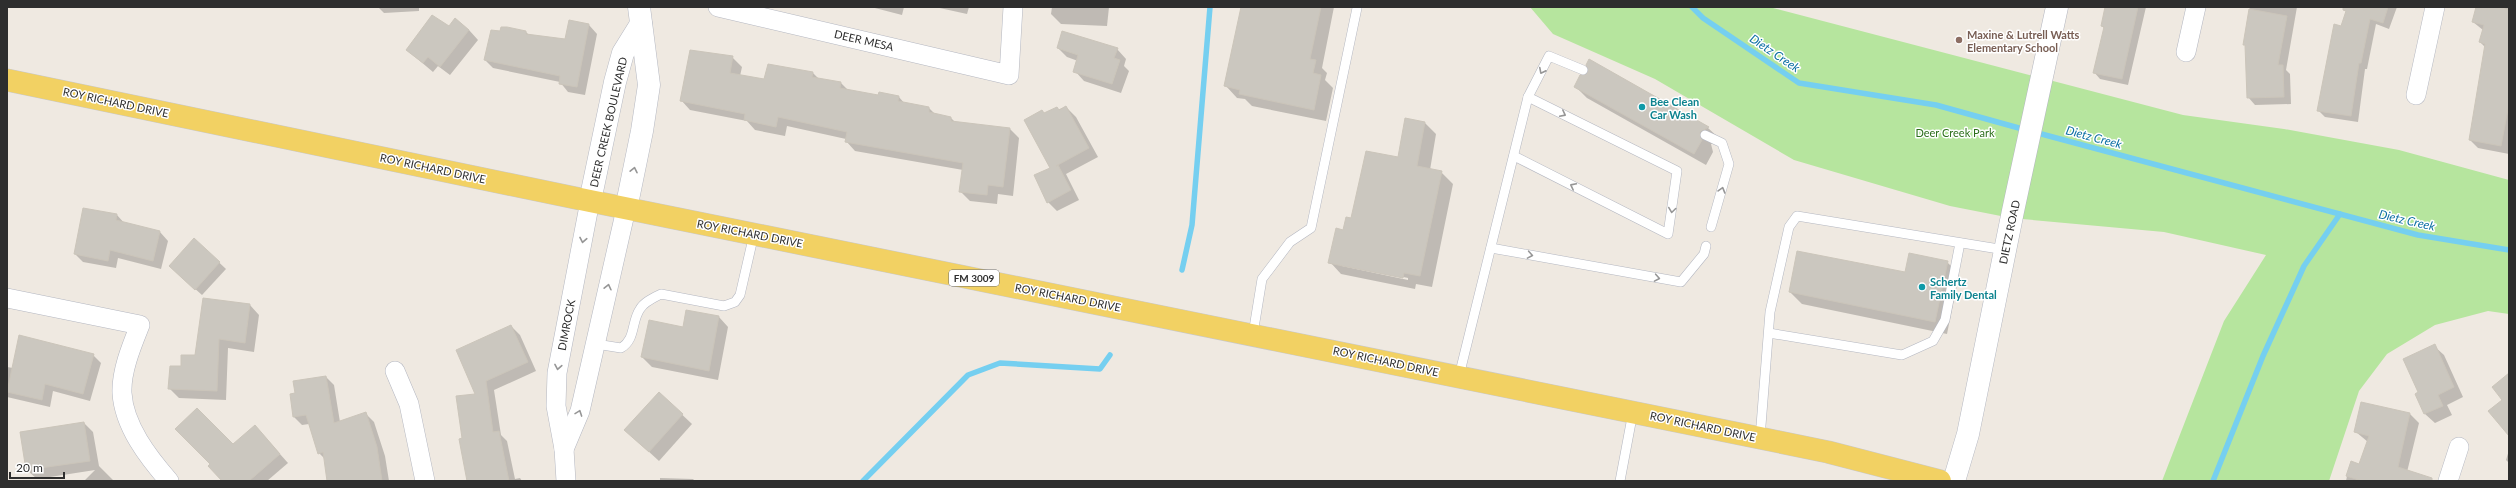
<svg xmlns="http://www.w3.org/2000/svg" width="2516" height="488" font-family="Lato,sans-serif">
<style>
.green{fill:#b6e59e}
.shadow{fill:#0003;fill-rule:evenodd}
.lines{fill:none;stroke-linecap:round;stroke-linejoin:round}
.stream{stroke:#75cff0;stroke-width:5.5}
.building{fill:#cbc7bf;stroke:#cbc5ba}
.service-casing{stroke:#b4b7c1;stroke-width:10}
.minor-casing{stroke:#b4b7c1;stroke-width:20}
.tertiary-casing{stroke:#b4b7c1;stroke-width:23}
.primary-casing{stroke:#c9c9c9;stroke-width:23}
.service{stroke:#fff;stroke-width:9}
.minor{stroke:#fff;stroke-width:19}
.tertiary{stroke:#fff;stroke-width:22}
.primary{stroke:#f2d163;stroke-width:22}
.oneway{stroke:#969696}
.education-dot{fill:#8d6e63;stroke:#fff;stroke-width:1.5}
.culture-dot{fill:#0f9aa8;stroke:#fff;stroke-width:1.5}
.labels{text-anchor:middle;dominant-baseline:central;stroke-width:3;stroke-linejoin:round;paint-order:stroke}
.shield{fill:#fff;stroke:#6d6d6d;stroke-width:1}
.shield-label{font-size:10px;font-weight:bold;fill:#2e2e2e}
.education-label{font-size:11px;font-weight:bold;fill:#785e54;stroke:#fff;text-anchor:start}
.street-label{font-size:11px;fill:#2e2e2e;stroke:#fff}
.culture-label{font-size:11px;font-weight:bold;fill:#0d838f;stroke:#fff;text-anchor:start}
.park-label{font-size:11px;fill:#2c6e1b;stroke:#fff}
.water-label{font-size:12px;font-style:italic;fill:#0d6fa3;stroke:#fff}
</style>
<rect width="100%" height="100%" fill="#efe9e1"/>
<!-- green -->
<path class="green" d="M1530 7H1769L2183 115 2284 129 2399 150 2509 180V314L2488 311 2435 325 2387 354 2359 391 2329 481H2162L2224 321 2266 255 2164 232 2011 218 1950 206 1794 160 1655 79 1553 34Z"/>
<!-- shadow -->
<g class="shadow">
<path d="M378 7H419V11L384 13Z"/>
<path d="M871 7H904L902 15Z"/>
<path d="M935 7H969L967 14Z"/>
<path d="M1052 7H1109L1107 26 1061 24 1051 14Z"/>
<path d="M1242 7H1334L1322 68 1327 73 1325 80 1333 88 1326 121 1252 106 1245 99 1237 98 1226 86Z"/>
<path d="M2106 7H2146L2128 85 2100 79 2094 72 2105 29 2102 26Z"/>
<path d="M2250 7H2297L2286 70 2290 74 2291 104 2255 105 2248 97 2246 46 2244 44Z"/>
<path d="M2349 7H2397L2389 29 2376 24 2367 69H2365L2358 122 2325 117 2319 111Z"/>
<path d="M2477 7H2509V154L2478 148 2470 140 2486 48 2480 42 2483 30 2473 22Z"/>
<path d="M589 25 597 34 585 95 568 92 560 82 493 68 485 60 501 32H526L529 35 566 40Z"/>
<path d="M449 27 469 30 478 40 450 75 438 66 433 72 407 50Z"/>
<path d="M1058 48 1117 49 1126 59 1124 66 1129 71 1121 93 1084 81 1075 71 1078 61 1067 57Z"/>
<path d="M732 57 742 67 740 76 765 80 813 73 819 79 841 83 848 90 878 97H899L905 104 929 108 936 115 951 118 955 122 1010 129 1019 138 1013 196 998 194 997 204 970 201 960 191 963 170 855 151 846 141V139L787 126 785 136 755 130 747 121 690 110 681 100Z"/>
<path d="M1589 61 1708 128 1720 139 1711 144 1713 152 1706 165 1587 98 1575 86 1590 73Z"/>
<path d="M1066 107 1076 117 1098 157 1066 174 1079 200 1057 211 1048 202 1051 169 1045 114Z"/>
<path d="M1425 123 1436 134 1430 170 1441 172 1453 184 1432 287 1416 284 1415 289 1341 274 1330 262 1344 231ZM1342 264 1408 278V280L1342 266Z"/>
<path d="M117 215 125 224 160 232 168 241 161 269 118 258 116 268 83 262 75 254Z"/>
<path d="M194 239 226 269 202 295 176 272Z"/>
<path d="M1947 262 1959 274 1947 334 1802 304 1790 292 1906 273Z"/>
<path d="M250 305 259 315 254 352 228 348 226 400 179 398 170 389 196 356Z"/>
<path d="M687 311 719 317 728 327 718 380 652 367 642 357 684 328Z"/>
<path d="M511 326 520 335 536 371 494 390 501 435 507 441 515 479 520 478 522 481H469L464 439 477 394Z"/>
<path d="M2434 346 2444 355 2463 397 2447 405 2452 415 2435 423 2425 414 2416 394 2419 393Z"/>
<path d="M93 355 101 363 90 401 53 391 50 407 7 397V367L13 368Z"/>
<path d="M326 377 334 385 340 422 366 414 374 422 385 456 389 481H328L325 459 319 453 309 424 302 425 294 417 296 394Z"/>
<path d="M659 393 692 424 659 461 635 439Z"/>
<path d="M2410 414 2419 423 2407 472 2415 481H2346L2347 476 2360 465 2368 442 2356 432Z"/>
<path d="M84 423 93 432 99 466 114 481H84L95 470 37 479 27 470 22 432Z"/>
<path d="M263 435 288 463 267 481H223L211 464 233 445Z"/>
<path d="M2509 450V463L2506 460Z"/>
<path d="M660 478 693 479 695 481H660Z"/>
</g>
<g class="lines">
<!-- stream -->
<g class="stream">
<path d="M1692 7 1703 18 1799 83 1936 105 2026 130"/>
<path d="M2034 132 2418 235 2509 250"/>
<path d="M1182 270 1192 225 1210 7"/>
<path d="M863 481 968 375 1000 363 1100 369 1110 355"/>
<path d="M2213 481 2263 356 2304 266 2340 214"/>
</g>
</g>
<!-- building -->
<g class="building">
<path d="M1241 7H1321L1310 59 1316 60 1313 73 1321 75 1314 110 1239 94 1240 90 1224 86Z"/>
<path d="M2105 7H2138L2122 79 2093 73 2104 27 2101 26Z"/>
<path d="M2343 7H2388L2383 23 2370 19 2361 63H2359L2351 116 2317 111 2334 24 2341 26 2346 11 2343 10Z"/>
<path d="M2476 7H2498L2509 10V104L2501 146 2469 140 2485 44 2479 42 2484 25 2472 22Z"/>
<path d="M2249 9 2287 16 2278 65H2283L2284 97 2247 98 2245 45H2243Z"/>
<path d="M432 15 449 26 455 18 469 30 440 67 428 57 423 63 406 50Z"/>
<path d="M569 20 589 24 577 87 559 84 560 76 484 60 491 30 500 31 501 27H507L526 31V34L565 39Z"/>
<path d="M1062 31 1118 48 1114 58 1120 60 1112 84 1073 72 1078 55 1057 48Z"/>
<path d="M690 50 733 56 730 73 764 79 768 64 813 72 812 77 841 82 840 88 878 95 879 92 899 96 898 101 929 107V112L951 117V121L1010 128 1003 187 988 185 987 195 959 192 963 163 845 142 847 132 778 117 776 127 744 120 745 114 680 101Z"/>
<path d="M1589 59 1709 127 1700 132 1702 140 1694 154 1574 87 1580 75 1588 73 1586 65Z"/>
<path d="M1066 106 1089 148 1056 166 1058 165 1071 190 1047 203 1034 175 1050 168 1024 120 1042 110 1044 113 1057 107 1059 110Z"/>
<path d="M1405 118 1425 122 1417 166 1442 171 1420 276 1404 273 1403 278 1328 263 1336 228 1343 230 1346 217 1351 218 1366 151 1398 157Z"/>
<path d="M83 208 117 214 116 220 160 231 153 261 110 250 108 261 74 254Z"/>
<path d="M194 238 220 262 195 290 169 266Z"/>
<path d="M1797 251 1905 272 1909 253 1948 261 1935 322 1789 292Z"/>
<path d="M203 298 250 304 245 343 219 339 217 391 168 389 170 366H181V355H195Z"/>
<path d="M686 310 719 316 709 371 641 357 649 320 683 327Z"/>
<path d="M511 325 528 362 486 381 493 432 499 431 509 481H467L459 439 462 438 456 396 475 394 456 350Z"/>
<path d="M19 335 94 354 83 394 45 384 42 400 7 392Z"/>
<path d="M2435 344 2454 387 2438 395 2443 406 2424 414 2415 394 2418 392 2403 359Z"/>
<path d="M2509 373V436L2488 411 2502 400 2492 387Z"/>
<path d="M326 376 334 423 366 412 377 447 382 481H327L323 452 318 454 306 415 293 417 290 394 295 393 293 381Z"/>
<path d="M659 392 683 414 649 452 624 430Z"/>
<path d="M2361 402 2410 413 2398 467 2432 478V481H2362L2346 476 2351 461 2359 464 2369 436 2354 432Z"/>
<path d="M197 408 233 444 255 425 280 454 249 481H222L208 466 210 464 175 429Z"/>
<path d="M84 422 90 461 26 470 20 432Z"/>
</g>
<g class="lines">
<!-- service casing -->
<g class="service-casing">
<g id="service">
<path d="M1705 135 1722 143 1729 164 1711 227"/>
<path d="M1514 156 1668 234 1677 171 1528 97"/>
<path d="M1491 248 1681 282 1704 254 1706 246"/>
<path d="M1769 333 1902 355 1933 341 1945 320 1960 243"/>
<path d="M1253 334 1262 279 1290 242 1311 228 1357 8"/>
<path d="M596 344 621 348C636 339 631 322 640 309 644 302 653 298 661 294L724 306 735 302 740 295 754 234"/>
<path d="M1459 376 1528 97 1549 56 1583 70"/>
<path d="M1760 438 1770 312 1789 227 1797 216 2005 250"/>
<path d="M1620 481 1633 412"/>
</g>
</g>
<!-- minor casing -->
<g class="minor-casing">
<g id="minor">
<path d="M718 7 1009 75 1013 7"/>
<path d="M2186 52 2196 7"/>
<path d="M2416 95 2435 7"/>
<path d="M7 298 140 325C132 345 121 371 122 393 124 426 148 457 169 481"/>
<path d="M395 371 409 404 425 481"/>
<path d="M564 449 580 411 626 209"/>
<path d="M566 481 564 449 556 406 557 373 590 201"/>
<path d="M2448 481 2459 447"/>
</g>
</g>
<!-- tertiary casing -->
<g class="tertiary-casing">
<g id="tertiary">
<path d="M590 201 615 82 623 53 641 24"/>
<path d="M626 209 642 131 649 85 639 7"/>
<path d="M1954 481 1968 434 2013 211 2057 7"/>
</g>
</g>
<!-- primary casing -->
<g class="primary-casing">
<path id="primary" d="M7 80 590 201 1760 438 1828 452 1940 481"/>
</g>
<!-- service -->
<use href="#service" class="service"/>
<!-- minor -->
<use href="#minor" class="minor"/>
<!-- tertiary -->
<use href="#tertiary" class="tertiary"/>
<!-- primary -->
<use href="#primary" class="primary"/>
</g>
<!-- one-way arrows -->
<defs><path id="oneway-chevron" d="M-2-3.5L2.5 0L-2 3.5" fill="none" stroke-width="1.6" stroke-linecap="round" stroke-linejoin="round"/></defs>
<g class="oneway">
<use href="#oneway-chevron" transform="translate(1542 71) rotate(117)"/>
<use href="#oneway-chevron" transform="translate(1563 114) rotate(27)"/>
<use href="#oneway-chevron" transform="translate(634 170) rotate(-78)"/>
<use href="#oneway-chevron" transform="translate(1573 186) rotate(-153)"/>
<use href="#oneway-chevron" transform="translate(1722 190) rotate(-74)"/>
<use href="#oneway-chevron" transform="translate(1672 210) rotate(98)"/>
<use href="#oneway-chevron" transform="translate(583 240) rotate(101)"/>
<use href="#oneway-chevron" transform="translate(1530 255) rotate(10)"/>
<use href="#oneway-chevron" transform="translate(1657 278) rotate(10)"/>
<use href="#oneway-chevron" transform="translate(608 287) rotate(-77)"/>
<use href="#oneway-chevron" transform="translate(558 367) rotate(100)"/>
<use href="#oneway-chevron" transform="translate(579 413) rotate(-70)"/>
</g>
<!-- markers -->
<circle class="education-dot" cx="1959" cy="40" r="4"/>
<g class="culture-dot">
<circle cx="1642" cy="107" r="4"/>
<circle cx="1922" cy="287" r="4"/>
</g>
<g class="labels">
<!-- shield labels -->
<rect class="shield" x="949" y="270" width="50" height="16" rx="3"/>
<g class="shield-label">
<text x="974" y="278">FM 3009</text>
</g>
<!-- education labels -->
<g class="education-label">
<text x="1967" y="34">Maxine &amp; Lutrell Watts<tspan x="1967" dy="13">Elementary School</tspan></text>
</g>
<!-- street labels -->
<g class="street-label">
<text transform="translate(864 40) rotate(13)">DEER MESA</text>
<text transform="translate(116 102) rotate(12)">ROY RICHARD DRIVE</text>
<text transform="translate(608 122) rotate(-77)">DEER CREEK BOULEVARD</text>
<text transform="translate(433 168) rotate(12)">ROY RICHARD DRIVE</text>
<text transform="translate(2009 232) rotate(-78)">DIETZ ROAD</text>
<text transform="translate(750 233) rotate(11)">ROY RICHARD DRIVE</text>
<text transform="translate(1068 297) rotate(11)">ROY RICHARD DRIVE</text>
<text transform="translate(566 325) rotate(-79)">DIMROCK</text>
<text transform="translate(1386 361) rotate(12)">ROY RICHARD DRIVE</text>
<text transform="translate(1703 426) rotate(12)">ROY RICHARD DRIVE</text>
</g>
<!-- culture labels -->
<g class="culture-label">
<text x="1650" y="101">Bee Clean<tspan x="1650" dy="13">Car Wash</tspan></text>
<text x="1930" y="281">Schertz<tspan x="1930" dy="13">Family Dental</tspan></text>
</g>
<!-- park labels -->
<g class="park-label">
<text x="1955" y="132">Deer Creek Park</text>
</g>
<!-- water labels -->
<g class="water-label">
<text transform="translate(1775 53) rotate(34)">Dietz Creek</text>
<text transform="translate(2094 137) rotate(15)">Dietz Creek</text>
<text transform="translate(2407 220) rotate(13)">Dietz Creek</text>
</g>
</g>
<!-- border -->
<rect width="2516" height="488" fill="none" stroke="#2e2e2e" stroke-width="16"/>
<!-- scale -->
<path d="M10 472v6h54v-6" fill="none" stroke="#2e2e2e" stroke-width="2"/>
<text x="16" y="472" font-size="12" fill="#2e2e2e" stroke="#ffffff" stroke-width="3" paint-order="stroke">20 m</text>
</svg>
